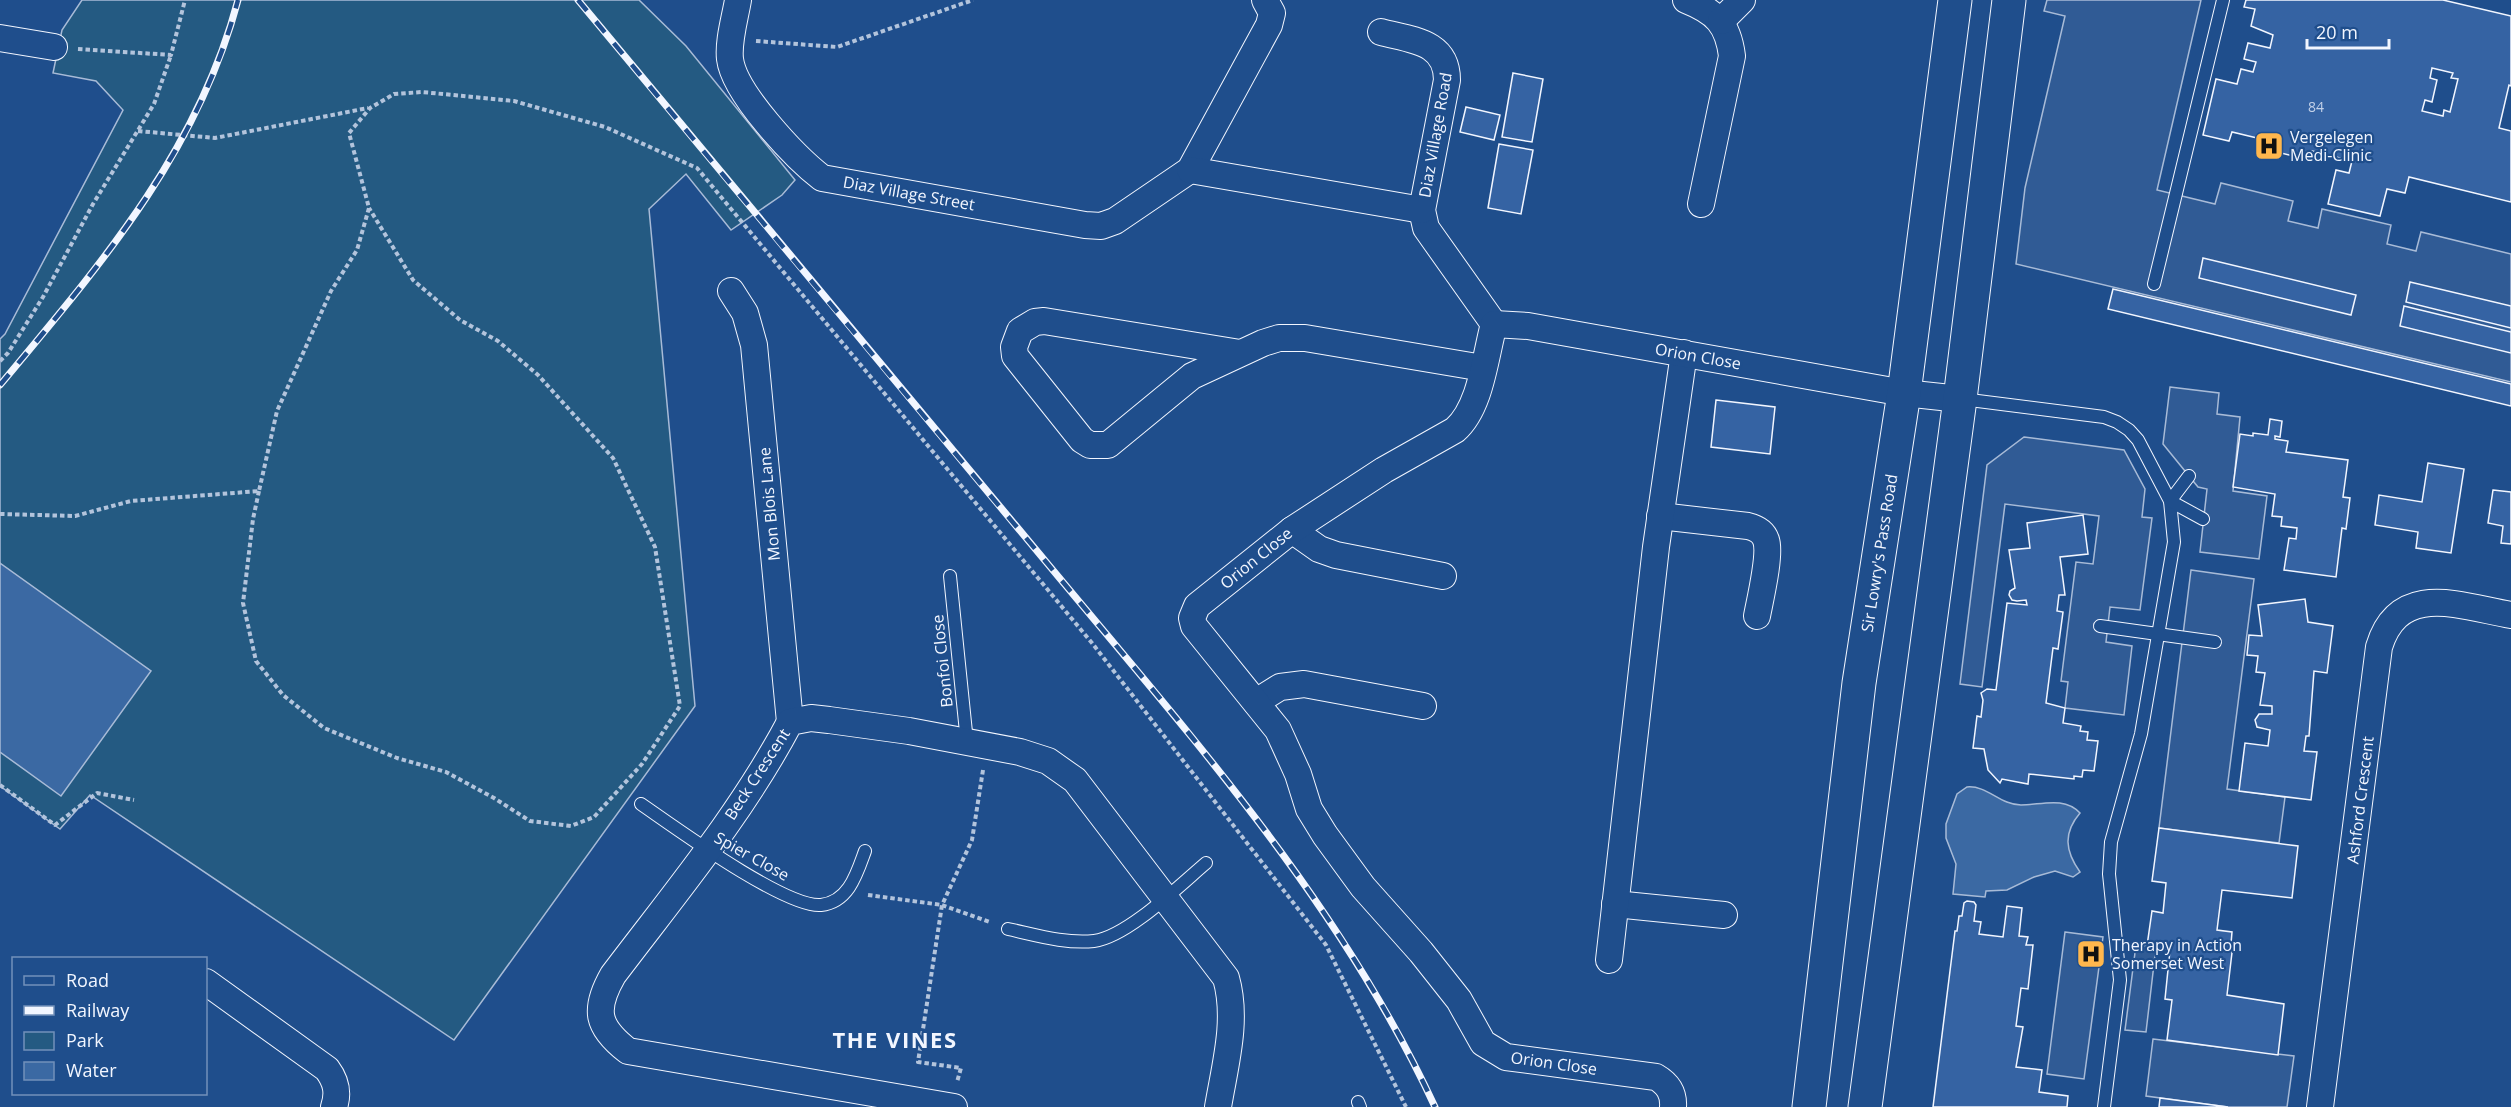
<svg xmlns="http://www.w3.org/2000/svg" width="2511" height="1107" font-family="'Open Sans',sans-serif">
<style>
.green{fill:#245a82;stroke:#a8bbd7;stroke-width:1.5}
.parking{fill:#305b95;stroke:#a8bbd7;stroke-width:1.5}
.water{fill:#3b69a3;stroke:#a8bbd7;stroke-width:1.5}
.building{fill:#3563a3;stroke:#f2f6ff;stroke-width:1.5;fill-rule:evenodd}
.lines{fill:none;stroke-linecap:round;stroke-linejoin:round}
.service-casing{stroke:#f2f6ff;stroke-width:14}
.minor-casing{stroke:#f2f6ff;stroke-width:28}
.secondary-casing{stroke:#f2f6ff;stroke-width:35}
.path{stroke:#b3c4dc;stroke-width:4;stroke-dasharray:4.5 3;stroke-linecap:butt}
.service{stroke:#1f4e8c;stroke-width:12}
.minor{stroke:#1f4e8c;stroke-width:26}
.secondary{stroke:#1f4e8c;stroke-width:33}
.rail-casing{stroke:#f2f6ff;stroke-width:7}
.rail{stroke:#1f4e8c;stroke-width:4.5;stroke-dasharray:14;stroke-linecap:butt}
.labels{text-anchor:middle;dominant-baseline:central;stroke-width:4.5;stroke-linejoin:round;paint-order:stroke}
.number-label{font-size:14px;fill:#c3d1e8}
.street-label{font-size:16px;fill:#f2f6ff;stroke:#1f4e8c}
.poi-label{font-size:16px;fill:#f2f6ff;stroke:#1f4e8c;text-anchor:start}
.district-label{font-size:22px;font-weight:bold;letter-spacing:1.5px;fill:#f2f6ff;stroke:#1f4e8c}
</style>
<rect width="100%" height="100%" fill="#1f4e8c"/>
<!-- green -->
<path class="green" d="M82 0H639L686 46 795 180 782 195 731 230 686 174 649 209 695 706 454 1040 90 795 60 829 0 786V339L5 334 123 110 96 81 53 73 62 30Z"/>
<!-- parking -->
<g class="parking">
<path d="M2047 0H2201L2157 190 2215 204 2221 183 2293 201 2288 221 2318 228 2322 209 2391 225 2387 244 2416 251 2421 232 2511 254V382L2016 264 2025 188 2065 16 2044 11Z"/>
<path d="M2170 387 2219 393 2217 414 2240 417 2233 491 2267 496 2259 559 2200 552 2207 489 2198 487 2163 444Z"/>
<path d="M2024 437 2124 450 2145 489 2142 517 2152 518 2140 610 2110 607 2106 642 2132 646 2124 715 2065 708 2068 682 2061 681 2076 562 2093 564 2099 516 2005 504 1982 687 1960 684 1987 465Z"/>
<path d="M2191 570 2254 579 2227 789 2285 797 2279 843 2159 828Z"/>
<path d="M2065 932 2103 937 2084 1079 2047 1074Z"/>
<path d="M2136 945 2156 947 2146 1032 2125 1030Z"/>
<path d="M2153 1039 2294 1056 2287 1107H2228L2146 1096Z"/>
</g>
<!-- water -->
<g class="water">
<path d="M0 563 151 671 61 796 0 752Z"/>
<path d="M1967 787C1987 785 2000 805 2021 805 2041 805 2064 796 2080 813 2063 833 2065 851 2080 872L2073 877 2055 871 2034 877 2007 890 1986 891 1985 897 1953 894 1956 864 1946 838V824L1957 794Z"/>
</g>
<!-- building -->
<g class="building">
<path d="M2246 0H2443L2511 16V86L2509 85 2499 128 2511 131V202L2409 177 2405 193 2387 189 2380 216 2328 204 2336 170 2349 173 2352 161 2312 151 2310 160 2281 153 2282 144 2232 132 2229 141 2203 135 2216 79 2237 84 2241 69 2253 72 2256 62 2244 59 2248 43 2270 48 2273 35 2251 26 2255 9 2244 7ZM2432 68 2453 73 2451 78 2458 79 2450 112 2444 110 2443 116 2422 111 2425 100 2432 102 2437 80 2430 78Z"/>
<path d="M1513 73 1543 79 1532 142 1502 137Z"/>
<path d="M1466 107 1500 115 1494 140 1460 132Z"/>
<path d="M1499 144 1533 150 1521 214 1488 208Z"/>
<path d="M2203 258 2356 295 2351 315 2199 278Z"/>
<path d="M2410 282 2511 306V328L2406 302Z"/>
<path d="M2113 289 2511 384V406L2108 309Z"/>
<path d="M2404 306 2511 332V353L2400 326Z"/>
<path d="M1716 400 1775 407 1770 454 1711 447Z"/>
<path d="M2270 419 2282 421 2280 437 2275 436V439L2288 441 2286 452 2348 460 2343 497 2350 498 2346 529 2342 528 2336 577 2284 570 2289 538 2296 539 2297 528 2281 526 2282 517 2272 516 2275 494 2233 487 2240 434 2253 436V433L2268 435Z"/>
<path d="M2428 463 2464 469 2451 553 2416 548 2418 532 2375 525 2379 495 2422 502Z"/>
<path d="M2493 490 2511 492V544L2501 543 2503 526 2488 523Z"/>
<path d="M2083 515 2088 554 2060 557 2065 595H2059L2057 611 2063 612 2058 649 2053 648 2046 703 2065 708 2063 723 2081 726 2080 731 2088 732 2087 740 2098 741 2094 771 2083 770 2082 777 2074 776V779L2029 774 2028 784 2002 779 2000 783 1988 770 1984 749 1973 748 1977 716 1981 717 1983 700 1981 693 1987 689 1996 690 2007 603 2027 605 2026 600 2017 601 2012 600 2009 595 2010 591 2015 588 2009 550 2030 548 2027 523Z"/>
<path d="M2305 599 2308 622 2333 626 2327 673 2314 671 2309 736H2306L2304 751 2317 752 2311 800 2239 791 2245 743 2268 746 2270 730 2257 727 2255 720 2259 714H2272V706L2260 705 2265 673 2256 672 2258 656 2247 655 2249 635 2262 636 2258 605Z"/>
<path d="M2159 828 2298 846 2292 898 2222 890 2217 930 2232 932 2231 944H2233L2227 995 2284 1004 2278 1055 2167 1040 2172 1000 2165 999 2170 950 2147 946 2152 911 2163 913 2166 883 2152 881Z"/>
<path d="M1967 901 1974 902 1976 905 1974 921 1981 922 1979 934 2003 937 2007 906 2022 908 2019 936 2028 937 2026 945H2033L2028 989 2021 988 2016 1026 2023 1027 2016 1067 2042 1070 2039 1092 2068 1096 2067 1107H1933L1955 931H1957L1959 916H1962L1964 903Z"/>
<path d="M2160 1098 2228 1107H2159Z"/>
</g>
<g class="lines">
<!-- service casing -->
<g class="service-casing">
<g id="service">
<path d="M2154 284 2223 0"/>
<path d="M1962 399 2104 417 2117 422 2129 430 2138 440 2170 501 2174 542 2141 734 2111 842 2109 874 2120 980 2104 1107"/>
<path d="M2189 476 2170 501 2203 519"/>
<path d="M950 576 967 742"/>
<path d="M2100 626 2215 642"/>
<path d="M641 804C673 826 785 908 821 905 849 902 857 873 865 851"/>
<path d="M1008 929C1036 935 1065 944 1094 941 1127 937 1180 885 1206 863"/>
<path d="M1358 1102 1360 1107"/>
</g>
</g>
<!-- minor casing -->
<g class="minor-casing">
<g id="minor">
<path d="M738 0C735 18 728 41 730 59 734 93 795 157 822 178L1085 225 1101 226 1115 221 1190 170 1269 25 1272 13 1265 0"/>
<path d="M1686 0C1716 12 1728 24 1732 56L1701 204"/>
<path d="M1721 21 1742 0"/>
<path d="M1381 32C1411 40 1447 41 1447 80L1422 210 1426 228 1494 324"/>
<path d="M0 38 54 47"/>
<path d="M1190 170 1422 210"/>
<path d="M731 291 745 313 754 345 790 722"/>
<path d="M1240 353 1044 321 1035 322 1020 331 1014 347 1015 356 1082 440 1090 445H1108L1192 376 1263 343 1279 338H1305L1483 368"/>
<path d="M1660 516 1748 526C1756 528 1763 531 1766 540 1771 554 1760 600 1757 616"/>
<path d="M1292 530 1319 549 1336 555 1443 576"/>
<path d="M1256 702 1280 687 1304 684 1423 706"/>
<path d="M1615 904 1724 915"/>
<path d="M1609 960 1656 547 1684 353"/>
<path d="M206 982 327 1069C336 1081 339 1092 334 1107"/>
<path d="M954 1107 628 1051C597 1027 593 1010 613 975 675 893 742 813 790 722L811 718 829 720 909 731 1020 752 1048 761 1075 780 1226 978C1238 1020 1225 1065 1218 1107"/>
<path d="M1673 1107C1674 1093 1668 1084 1656 1077L1506 1057 1483 1043 1459 1000 1421 952 1363 887 1325 835 1309 809 1298 774 1278 730 1194 626 1192 618 1197 606 1292 530 1384 470 1455 430C1481 407 1485 357 1494 324L1528 326 1904 393 1960 399"/>
<path d="M2320 1107 2379 647C2399 581 2460 606 2511 615"/>
</g>
</g>
<!-- secondary casing -->
<g class="secondary-casing">
<g id="secondary">
<path d="M1809 1107 1859 683 1904 393 1955 0"/>
<path d="M1865 1107 1960 399 2009 0"/>
</g>
</g>
<!-- path -->
<g class="path">
<path d="M756 41 837 47 973 0"/>
<path d="M78 49 171 55 185 0"/>
<path d="M138 131 215 138 368 108"/>
<path d="M0 361 8 353 43 297 93 204 154 104 171 55"/>
<path d="M259 491 253 519 243 603 256 661 283 695 324 728 397 758 446 772 494 798 530 821 571 826 594 817 642 764 680 706 655 547 613 458 538 375 498 341 460 320 413 280 369 208"/>
<path d="M0 514 75 516 131 501 259 491 277 411 331 291 357 250 369 208 349 133 370 108 394 94 422 92 514 101 605 127 697 168 1092 643 1326 945 1406 1107"/>
<path d="M983 770 972 840 942 905 990 922"/>
<path d="M0 785 55 825 97 793 134 800"/>
<path d="M868 895 942 905 918 1062 961 1068 957 1082"/>
</g>
<!-- service -->
<use href="#service" class="service"/>
<!-- minor -->
<use href="#minor" class="minor"/>
<!-- secondary -->
<use href="#secondary" class="secondary"/>
<!-- rail casing -->
<g class="rail-casing">
<g id="rail">
<path d="M578 0C734 188 890 376 1047 563 1189 734 1341 903 1435 1107"/>
<path d="M0 385C100 265 197 154 238 0"/>
</g>
</g>
<!-- rail -->
<use href="#rail" class="rail"/>
</g>
<!-- icons -->
<defs>
<g id="hospital-square" transform="scale(1.5)"><rect x="-9" y="-9" width="18" height="18" rx="4" fill="#ffb74d" stroke="#1f4e8c"/><path d="M-5-5h3v3.5h4V-5h3V5h-3V1.5h-4V5h-3Z" fill="#111"/></g>
</defs>
<g fill-rule="evenodd">
<use href="#hospital-square" x="2269" y="146"/>
<use href="#hospital-square" x="2091" y="954"/>
</g>
<g class="labels">
<!-- number labels -->
<g class="number-label">
<text x="2316" y="106">84</text>
</g>
<!-- street labels -->
<g class="street-label">
<text transform="translate(1435 135) rotate(-80)">Diaz Village Road</text>
<text transform="translate(909 193) rotate(10)">Diaz Village Street</text>
<text transform="translate(1698 356) rotate(10)">Orion Close</text>
<text transform="translate(769 504) rotate(-95)">Mon Blois Lane</text>
<text transform="translate(1879 553) rotate(-81)">Sir Lowry's Pass Road</text>
<text transform="translate(1256 558) rotate(-39)">Orion Close</text>
<text transform="translate(942 661) rotate(-96)">Bonfoi Close</text>
<text transform="translate(757 774) rotate(-57)">Beck Crescent</text>
<text transform="translate(2360 800) rotate(-83)">Ashford Crescent</text>
<text transform="translate(752 856) rotate(29)">Spier Close</text>
<text transform="translate(1554 1063) rotate(8)">Orion Close</text>
</g>
<!-- poi labels -->
<g class="poi-label">
<text x="2290" y="137">Vergelegen<tspan x="2290" dy="18">Medi-Clinic</tspan></text>
<text x="2112" y="945">Therapy in Action<tspan x="2112" dy="18">Somerset West</tspan></text>
</g>
<!-- district labels -->
<g class="district-label">
<text x="895" y="1039">THE VINES</text>
</g>
</g>
<!-- legend -->
<rect x="12" y="957" width="195" height="138" fill="#1f4e8c" stroke="#7391ba" stroke-width="1.5"/>
<rect x="24" y="976" width="30" height="9" fill="#1f4e8c" stroke="#7391ba" stroke-width="1.5"/>
<text x="66" y="987" font-size="18" fill="#f2f6ff">Road</text>
<rect x="24" y="1006" width="30" height="9" fill="#f2f6ff" stroke="#7391ba" stroke-width="1.5"/>
<text x="66" y="1017" font-size="18" fill="#f2f6ff">Railway</text>
<rect x="24" y="1032" width="30" height="18" fill="#245a82" stroke="#7391ba" stroke-width="1.5"/>
<text x="66" y="1047" font-size="18" fill="#f2f6ff">Park</text>
<rect x="24" y="1062" width="30" height="18" fill="#3b69a3" stroke="#7391ba" stroke-width="1.5"/>
<text x="66" y="1077" font-size="18" fill="#f2f6ff">Water</text>
<!-- scale -->
<path d="M2307 39v9h82v-9" fill="none" stroke="#f2f6ff" stroke-width="3"/>
<text x="2316" y="39" font-size="18" fill="#f2f6ff" stroke="#1f4e8c" stroke-width="4.5" paint-order="stroke">20 m</text>
</svg>
